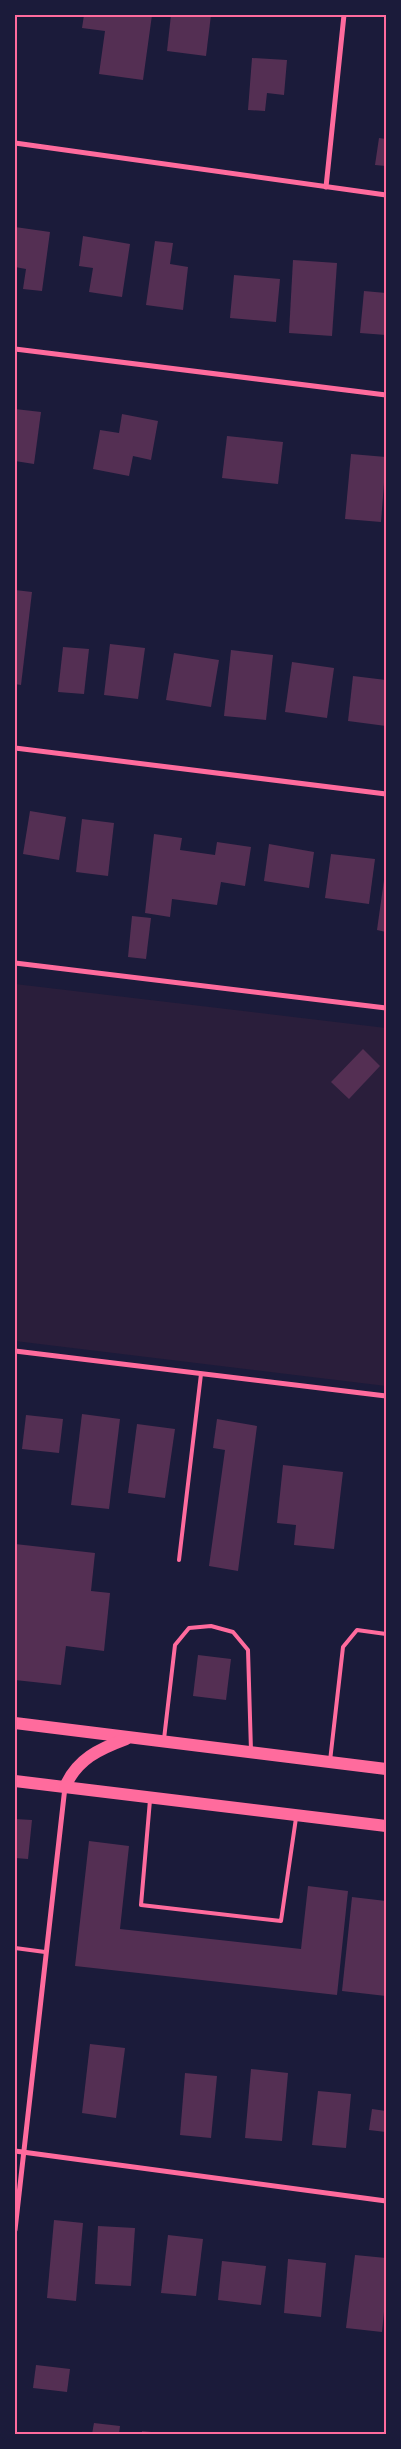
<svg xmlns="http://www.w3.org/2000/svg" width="401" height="2449" font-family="Poppins,sans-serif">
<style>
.green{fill:#2a1e3b}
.building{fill:#542f53}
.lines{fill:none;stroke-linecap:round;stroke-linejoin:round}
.service{stroke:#ff6b9d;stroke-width:4}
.minor{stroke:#ff6b9d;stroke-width:5}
.primary{stroke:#ff6b9d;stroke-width:12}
.neatline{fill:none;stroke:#ff6b9d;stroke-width:2}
</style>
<rect width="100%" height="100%" fill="#1b1b3a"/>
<!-- green -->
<path class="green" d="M15 984 386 1028V1386L15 1341Z"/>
<!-- building -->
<g class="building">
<path d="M84 15H152L143 80 99 74 105 31 82 28Z"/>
<path d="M171 15H211L206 56 167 51Z"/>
<path d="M252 58 287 60 284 95 267 93 265 111 248 110Z"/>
<path d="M379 138 386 139V166L375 165Z"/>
<path d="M15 227 50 232 42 291 23 289 26 269 15 267Z"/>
<path d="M83 236 130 244 122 297 89 292 93 268 79 266Z"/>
<path d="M155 241 173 243 170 264 188 267 183 310 146 305Z"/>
<path d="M293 260 337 263 332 336 289 333Z"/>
<path d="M234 275 280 279 276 322 230 318Z"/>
<path d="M364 291 386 293V335L360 333Z"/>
<path d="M15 409 41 412 34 464 15 461Z"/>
<path d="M122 414 158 421 151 460 133 456 129 476 93 469 100 430 119 433Z"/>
<path d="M227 436 283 442 278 484 222 478Z"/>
<path d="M351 454 386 457 381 522 345 519Z"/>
<path d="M15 590 32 592 21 685 15 684Z"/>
<path d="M110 644 145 648 138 699 104 695Z"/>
<path d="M63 647 89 649 84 694 58 692Z"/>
<path d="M231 650 273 655 266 720 224 716Z"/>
<path d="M174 653 219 660 211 707 166 700Z"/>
<path d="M292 662 334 668 327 718 285 712Z"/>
<path d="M353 676 386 680V726L348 721Z"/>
<path d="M30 811 66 817 59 860 23 854Z"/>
<path d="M82 819 114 823 108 876 76 872Z"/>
<path d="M154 834 182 838 180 850 215 855 217 842 251 847 245 886 221 882 217 905 172 899 170 917 145 913Z"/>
<path d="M269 844 314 852 309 888 264 881Z"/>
<path d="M331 854 375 859 369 904 325 898Z"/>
<path d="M385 873H386V932L377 930Z"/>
<path d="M132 916 151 918 146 959 128 957Z"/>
<path d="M363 1049 380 1066 349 1099 331 1082Z"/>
<path d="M82 1414 120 1419 109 1509 71 1505Z"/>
<path d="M26 1415 63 1419 59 1453 22 1449Z"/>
<path d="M217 1419 257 1426 238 1571 209 1566 225 1450 213 1448Z"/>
<path d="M137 1424 175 1429 165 1498 128 1493Z"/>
<path d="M283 1465 343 1472 334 1549 294 1545 296 1525 277 1523Z"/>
<path d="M15 1544 95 1553 91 1591 110 1593 104 1651 66 1646 61 1685 15 1680Z"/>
<path d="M198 1655 231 1659 226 1700 193 1696Z"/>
<path d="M15 1819 32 1820 28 1859 15 1858Z"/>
<path d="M89 1841 129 1846 120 1929 301 1949 308 1886 348 1891 337 1995 75 1966Z"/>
<path d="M352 1897 386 1901V1996L342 1991Z"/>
<path d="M90 2044 125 2048 116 2118 82 2113Z"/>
<path d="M251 2069 288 2073 282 2141 245 2138Z"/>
<path d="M185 2073 217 2076 211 2138 180 2135Z"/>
<path d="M318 2091 351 2094 346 2148 312 2145Z"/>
<path d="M372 2109 386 2111V2132L369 2130Z"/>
<path d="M54 2220 83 2223 76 2301 47 2298Z"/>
<path d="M98 2226 135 2228 131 2286 95 2284Z"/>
<path d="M168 2235 203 2239 196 2296 161 2293Z"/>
<path d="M355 2255 386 2258V2292L382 2332 346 2328Z"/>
<path d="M288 2259 326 2263 321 2317 284 2313Z"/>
<path d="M222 2261 266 2266 261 2305 218 2300Z"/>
<path d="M36 2365 70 2369 67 2392 33 2388Z"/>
<path d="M94 2423 120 2426 119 2434H92Z"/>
<path d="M142 2431 161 2433V2434H142Z"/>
</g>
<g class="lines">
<!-- service -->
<g class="service">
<path d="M179 1560 201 1374"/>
<path d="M164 1739 175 1645 189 1628 211 1626 233 1632 248 1650 251 1751"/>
<path d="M330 1761 343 1647 357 1630 386 1634"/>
<path d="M150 1800 141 1905 281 1921 296 1818"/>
<path d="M15 1948 45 1952"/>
</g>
<!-- minor -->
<g class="minor">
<path d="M15 143 386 195"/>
<path d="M326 187 344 15"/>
<path d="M15 349 386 395"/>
<path d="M15 748 386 794"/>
<path d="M15 963 386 1008"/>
<path d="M15 1351 386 1396"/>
<path d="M15 2151 386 2201"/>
<path d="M15 2230 65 1787"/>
</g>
<!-- primary -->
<g class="primary">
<path d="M15 1723 386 1769"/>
<path d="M15 1781 386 1826"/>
<path d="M65 1787C77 1759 99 1749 126 1739"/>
</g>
</g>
<!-- border -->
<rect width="401" height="2449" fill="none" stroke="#1b1b3a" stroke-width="32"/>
<rect x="16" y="16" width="369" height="2417" class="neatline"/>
</svg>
